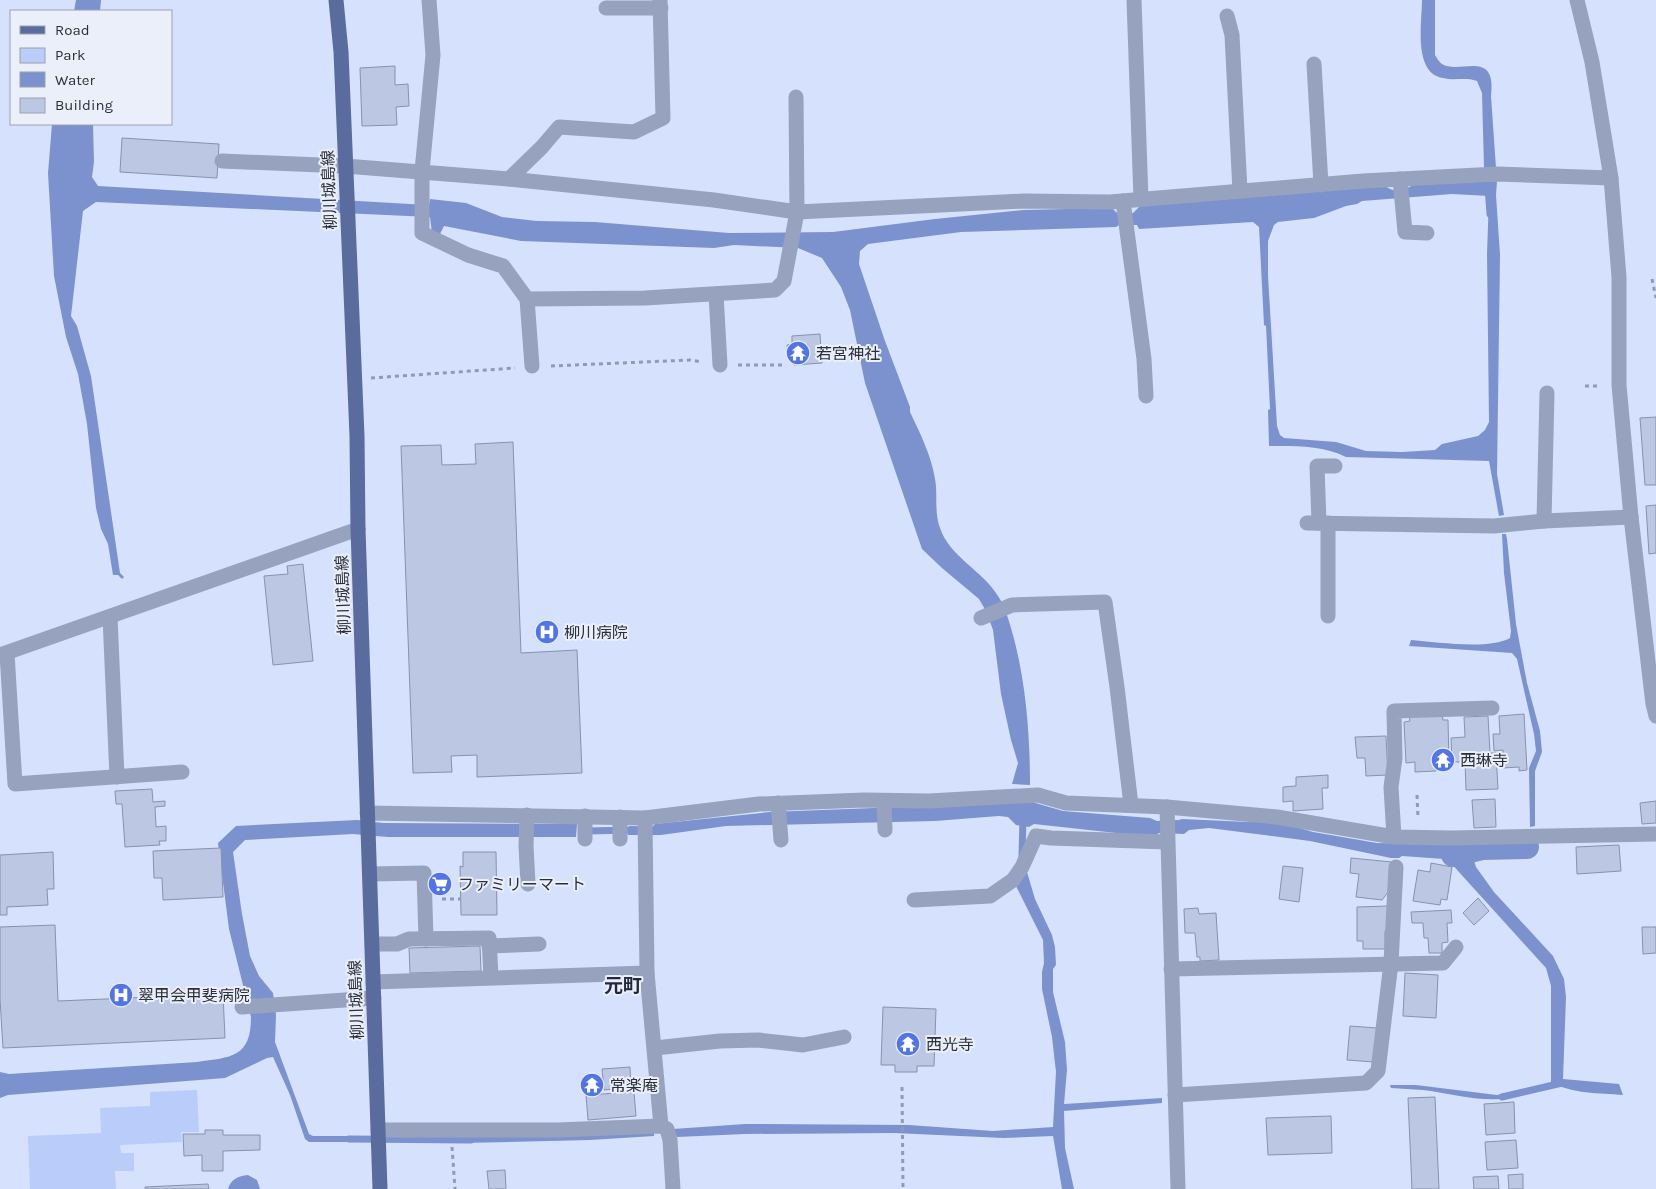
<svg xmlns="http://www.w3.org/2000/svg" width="1656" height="1189" font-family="Karla,'Noto Sans JP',sans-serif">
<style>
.green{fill:#baccfa}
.water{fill:#7b92cf;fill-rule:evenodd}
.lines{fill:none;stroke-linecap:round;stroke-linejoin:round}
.stream{stroke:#7b92cf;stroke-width:7}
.canal{stroke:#7b92cf;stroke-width:24}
.building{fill:#bcc7e3;stroke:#8792ac}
.path{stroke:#929ab0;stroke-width:3;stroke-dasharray:4 4;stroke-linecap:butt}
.minor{stroke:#97a2be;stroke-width:15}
.major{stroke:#596c9d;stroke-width:15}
.labels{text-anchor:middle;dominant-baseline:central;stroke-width:4;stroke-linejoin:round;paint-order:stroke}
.street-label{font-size:16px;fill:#2b2f3a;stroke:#eaeffa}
.poi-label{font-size:16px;fill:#2b2f3a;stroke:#eaeffa;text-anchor:start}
.quarter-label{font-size:19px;font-weight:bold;fill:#21283e;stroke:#eaeffa}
</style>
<rect width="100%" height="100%" fill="#d6e1fe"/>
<!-- green -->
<path class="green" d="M197 1090 199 1132H181L182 1142 120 1145 121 1153H134V1171H115L116 1189H30L28 1136 101 1133 100 1108 150 1106V1092Z"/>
<!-- water -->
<g class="water">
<path d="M76 0H101L100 11H74Z"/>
<path d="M1422 0H1435V55C1437 58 1439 62 1442 64 1459 75 1497 48 1491 96L1496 168H1484L1482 93 1477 81C1465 77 1454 81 1443 78 1413 73 1422 23 1422 0Z"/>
<path d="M52 124H93L94 162 92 177 98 186 410 204 429 205 430 199 466 203 502 217 537 221 595 222 729 233 833 232 935 219 1023 210 1112 208 1119 215 1133 213 1140 206 1385 186C1395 193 1403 191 1413 185L1497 181 1496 195 1500 255 1497 474 1504 515 1499 516 1489 461 1346 457C1322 445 1295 446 1269 446L1268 410 1270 409 1266 326 1264 325 1259 227 1253 222 1139 229 1137 225H1119L1116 227 961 232 868 244 860 251 859 264 885 341 910 407V412C920 433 931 455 935 479 938 494 934 513 940 528 949 556 983 571 998 596 1006 608 1009 622 1013 635 1026 683 1030 735 1030 785L1012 784 1018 763 1011 740 1001 694 993 630 986 611 979 599 942 568 922 549 865 383 850 310 841 287 822 258 798 248 734 245 714 248 521 241 444 226 439 236 432 233 430 217 96 202 83 211 71 316 77 326 91 376 120 573 124 577 122 579 118 575H113L108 544 101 529 96 508 87 424 78 374 66 337 54 276 48 173ZM1452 194 1489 196 1487 254 1489 422 1485 430 1478 436 1442 444 1435 450 1402 452 1366 451 1336 442 1284 438 1280 435 1277 426 1268 276V241L1274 225 1278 222 1314 218 1346 206 1357 204 1362 201Z"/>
<path d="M1502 534H1506L1507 539 1516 624 1527 683 1540 731 1542 752 1535 771V826L1530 827 1529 768 1536 751 1534 734 1517 659 1512 653 1409 646 1411 640C1436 642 1489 650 1510 638L1511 631 1504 573Z"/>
<path d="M1032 802 1063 811 1150 818 1157 821 1179 820 1182 819 1248 822 1272 820 1313 832 1377 843 1469 845 1476 867 1494 892 1553 956 1564 979 1566 997 1563 1079 1619 1084 1623 1095C1599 1093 1572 1094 1551 1082V986L1546 968 1449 861 1444 859 1402 856 1399 858H1391L1310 841 1209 828 1189 830 1184 834 1159 833 1153 837 1034 824 1029 827 1016 825 1008 817 999 816 935 821 726 826 661 835H628L629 826 652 827 655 824 770 812Z"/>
<path d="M357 820 383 823 577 824 576 837H388L353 834 245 840 233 852 242 914 250 956 259 976 273 993 276 1015 275 1042 309 1134 313 1136H359V1142H309L305 1139 290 1095 273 1057 267 1058 225 1078 8 1095 0 1098V1072L9 1074 197 1062C231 1057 251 1058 251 1017L229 929 218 843 236 826Z"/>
<path d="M1027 872 1035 899 1052 935 1055 947 1056 965 1053 969V992L1065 1042 1067 1070 1064 1104 1162 1098V1103L1064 1111 1065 1148 1074 1189H1062L1053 1136 1004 1138 894 1133 745 1134 677 1137 673 1129 745 1124 909 1125 993 1131 1053 1127 1056 1072 1052 1037 1042 989V972L1044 963 1043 940 1014 882Z"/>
<path d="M1390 1085H1416L1497 1095 1511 1093 1512 1097C1485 1104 1450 1093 1423 1090 1412 1089 1402 1089 1391 1088Z"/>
<path d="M654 1130V1136L590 1140 462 1143V1138L513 1134Z"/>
<path d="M248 1175 257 1180 260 1189H228C231 1179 238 1176 248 1175Z"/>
</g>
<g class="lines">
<!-- stream -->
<g class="stream">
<path d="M1488 187 1490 214"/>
<path d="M584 831 638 830"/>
<path d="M1022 856 1023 817"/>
<path d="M1502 1097 1562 1083"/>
<path d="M349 1139 471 1140"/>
</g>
<!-- canal -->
<path class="canal" d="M1453 855 1482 848 1527 847"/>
</g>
<!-- building -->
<g class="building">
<path d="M395 66V85L408 84 409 106 396 107 397 125 362 126 360 68Z"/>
<path d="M122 138 219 144 217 178 120 172Z"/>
<path d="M820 334 822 363 794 365 793 356 788 357 787 345 792 344V336Z"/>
<path d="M1656 417V485H1645L1640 418Z"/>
<path d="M513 442 521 653 577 650 582 773 477 777V755L451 756 452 772 413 773 401 446 441 445 442 465 476 464 475 444Z"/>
<path d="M1656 505V553L1649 554 1646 506Z"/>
<path d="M303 564 313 661 273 665 264 576 288 574 287 566Z"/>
<path d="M1442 714 1443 720H1448L1449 761 1436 762V771L1415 772V762L1406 763 1404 722 1410 721 1409 715Z"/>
<path d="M1524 714 1527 770 1519 771V767L1503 768V750L1494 751 1493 734H1500L1499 716Z"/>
<path d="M1488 716 1490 753H1496L1498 789 1466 790 1465 762H1452L1451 738 1465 737 1464 717Z"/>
<path d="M1386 736 1388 775 1366 776 1365 758H1357L1355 737Z"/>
<path d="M1328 775V788H1322L1323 809 1293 811V801L1283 802V787L1296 786V777Z"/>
<path d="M152 789 153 802 165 801V806L155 807 156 827 166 826V841H159L160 845 125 847 122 804H116L115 791Z"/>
<path d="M1495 799 1496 827 1474 828 1472 800Z"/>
<path d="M1656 801V823L1642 824 1640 803Z"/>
<path d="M1619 845 1621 871 1577 874 1576 847Z"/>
<path d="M221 848 223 897 163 900 162 878H154L153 851Z"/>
<path d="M53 852 54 889H47L48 905 7 907V915H0V855Z"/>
<path d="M463 852H496L497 915H461L460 866 463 867Z"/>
<path d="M1351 858 1392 862 1389 891 1382 900 1356 897 1359 874 1350 873Z"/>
<path d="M1431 863 1452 867 1447 900 1441 899 1440 905 1413 901 1418 870 1430 872Z"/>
<path d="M1283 866 1303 868 1299 902 1279 899Z"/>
<path d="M1478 898 1489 911 1474 925 1463 913Z"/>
<path d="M1388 906V931H1385V949H1363V941H1357V907Z"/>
<path d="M1198 908 1199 914 1216 913 1219 960 1200 961V957H1197L1195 933H1185L1184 909Z"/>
<path d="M1451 910 1452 923H1447L1448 942 1442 943V953H1429L1428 938H1424L1423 923H1412L1411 912Z"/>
<path d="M55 925 58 1001 223 994 225 1038 3 1048 0 999V927Z"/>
<path d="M1642 927H1656V953L1643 954Z"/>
<path d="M480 946 481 971 410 973 409 948Z"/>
<path d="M1405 973 1438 975 1436 1018 1403 1016Z"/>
<path d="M883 1007 936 1009 934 1066H917V1072H895V1065H881Z"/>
<path d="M1350 1026 1377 1028 1374 1062 1347 1060Z"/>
<path d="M630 1067 631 1087 604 1090 602 1069Z"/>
<path d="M634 1092 636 1116 588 1120 586 1095Z"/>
<path d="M1435 1097 1439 1189H1412L1408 1098Z"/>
<path d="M1514 1102 1515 1133 1486 1135 1484 1104Z"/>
<path d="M1331 1116 1332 1153 1268 1155 1266 1118Z"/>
<path d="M205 1130H223V1135H260V1150L223 1151V1171H202V1155L184 1156 183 1134H205Z"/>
<path d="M1516 1140 1518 1168 1487 1170 1485 1142Z"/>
<path d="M505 1170 506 1189H489L487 1171Z"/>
<path d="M1523 1174V1189H1509L1508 1175Z"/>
<path d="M1498 1176 1499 1189H1474L1473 1177Z"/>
<path d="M208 1184 209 1189H145V1187Z"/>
</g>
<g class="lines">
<!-- path -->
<g class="path">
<path d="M1652 279 1656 298"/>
<path d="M738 365H783"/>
<path d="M551 366 690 360 702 362"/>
<path d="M371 378 515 368"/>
<path d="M1585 386H1601"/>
<path d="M1417 795 1418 818"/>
<path d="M442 899H460"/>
<path d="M902 1087 903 1189"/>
<path d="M452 1147 455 1189"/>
</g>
<!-- minor -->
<g class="minor">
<path d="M429 0 433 55 422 171V233L468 255 503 266 527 299 532 366"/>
<path d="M1134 0 1141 199"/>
<path d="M1577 0 1592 62 1611 178 1619 277V385L1631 517 1653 704 1656 716"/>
<path d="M606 8H661"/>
<path d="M1227 16 1232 35 1240 191"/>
<path d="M1314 64 1321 185"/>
<path d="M222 161 345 166 509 179 714 200 797 212 1024 201 1110 202 1363 181 1497 174 1611 178"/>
<path d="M509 179 542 147 559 127 634 132 663 118 660 0"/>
<path d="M1400 179 1405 232 1427 233"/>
<path d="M1123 201 1144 359 1146 396"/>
<path d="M716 294 720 365"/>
<path d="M527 299 645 298 775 290 784 281 797 212 796 97"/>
<path d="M1544 521 1547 393"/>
<path d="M1307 523 1494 526 1544 521 1631 517"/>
<path d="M1319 523 1317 466H1335"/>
<path d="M1328 523V616"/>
<path d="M110 617 117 777"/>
<path d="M981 618 1012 605 1105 602 1117 687 1131 805"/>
<path d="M7 653 15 784 182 772"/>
<path d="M0 655 358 529"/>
<path d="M884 801 885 830"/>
<path d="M778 803 781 840"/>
<path d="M1167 807 1178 1189"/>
<path d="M367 813 645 818 759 804 864 800 929 801 1038 795 1066 803 1167 807 1277 817 1394 837 1452 838 1656 834"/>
<path d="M527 815 526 846 528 884"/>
<path d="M585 816V839"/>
<path d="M620 817V839"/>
<path d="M645 818 647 973 661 1126"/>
<path d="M1394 837 1391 787 1395 758 1394 711 1492 708"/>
<path d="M370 874 424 873 426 939"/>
<path d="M914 900 990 896 1013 880 1022 867 1036 836 1051 838 1167 842"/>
<path d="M372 944H397L409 939 489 938 491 977"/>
<path d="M489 946 539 944"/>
<path d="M1171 969 1443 963 1456 947"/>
<path d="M373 982 647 973"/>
<path d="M242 1007 374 998"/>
<path d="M655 1048 720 1041 758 1040 803 1045 844 1037"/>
<path d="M1175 1095 1366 1083 1378 1071 1391 963 1396 867"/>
<path d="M378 1130H557L661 1126 667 1129 670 1140 673 1189"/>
</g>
<!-- major -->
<path class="major" d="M336 0 341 52 357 436 358 529 380 1189"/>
</g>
<!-- icons -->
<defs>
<g id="temple-disc" transform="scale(1.25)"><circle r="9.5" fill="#5274e9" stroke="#eaeffa"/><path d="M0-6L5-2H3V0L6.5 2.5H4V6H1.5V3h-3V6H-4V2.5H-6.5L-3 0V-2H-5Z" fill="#fff"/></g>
<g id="hospital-disc" transform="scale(1.25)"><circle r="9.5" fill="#5274e9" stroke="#eaeffa"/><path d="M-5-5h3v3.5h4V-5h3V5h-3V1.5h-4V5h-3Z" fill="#fff"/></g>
<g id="supermarket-disc" transform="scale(1.25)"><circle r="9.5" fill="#5274e9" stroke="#eaeffa"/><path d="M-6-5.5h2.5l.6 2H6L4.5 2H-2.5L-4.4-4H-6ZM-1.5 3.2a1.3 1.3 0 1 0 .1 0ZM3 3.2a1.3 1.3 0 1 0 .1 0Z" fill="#fff"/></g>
</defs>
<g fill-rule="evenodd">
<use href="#temple-disc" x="798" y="353"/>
<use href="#hospital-disc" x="547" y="632"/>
<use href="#temple-disc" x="1443" y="760"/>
<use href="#supermarket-disc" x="440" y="884"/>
<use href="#hospital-disc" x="121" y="995"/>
<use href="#temple-disc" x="908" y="1044"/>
<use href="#temple-disc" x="592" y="1085"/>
</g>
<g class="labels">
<!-- street labels -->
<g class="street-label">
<text transform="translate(329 190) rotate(-92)">柳川城島線</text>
<text transform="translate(343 595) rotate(-92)">柳川城島線</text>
<text transform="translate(356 1000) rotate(-92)">柳川城島線</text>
</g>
<!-- poi labels -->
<g class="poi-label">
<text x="816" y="353">若宮神社</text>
<text x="564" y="632">柳川病院</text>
<text x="1460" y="760">西琳寺</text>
<text x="458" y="884">ファミリーマート</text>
<text x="138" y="995">翠甲会甲斐病院</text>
<text x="926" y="1044">西光寺</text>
<text x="610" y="1085">常楽庵</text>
</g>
<!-- quarter labels -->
<g class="quarter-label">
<text x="623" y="986">元町</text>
</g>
</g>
<!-- legend -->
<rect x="10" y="10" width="162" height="115" fill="#eaeffa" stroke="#9ea2ad"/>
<rect x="20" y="26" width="25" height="8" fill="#596c9d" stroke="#9ea2ad"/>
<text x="55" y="35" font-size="15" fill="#2b2f3a">Road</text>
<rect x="20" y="48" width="25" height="15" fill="#baccfa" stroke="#9ea2ad"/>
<text x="55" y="60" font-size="15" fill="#2b2f3a">Park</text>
<rect x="20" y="72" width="25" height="15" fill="#7b92cf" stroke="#9ea2ad"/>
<text x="55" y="85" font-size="15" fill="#2b2f3a">Water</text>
<rect x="20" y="98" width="25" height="15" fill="#bcc7e3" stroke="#9ea2ad"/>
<text x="55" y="110" font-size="15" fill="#2b2f3a">Building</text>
</svg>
